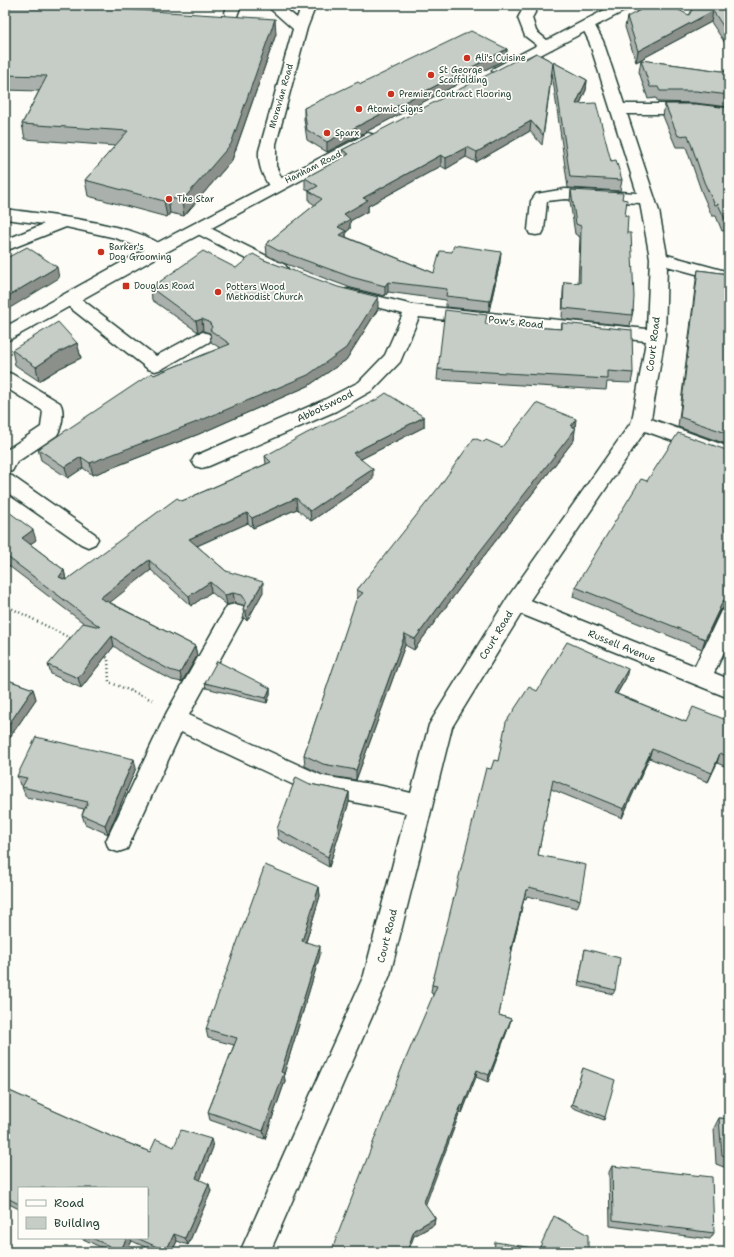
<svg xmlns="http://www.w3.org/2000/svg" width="734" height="1257" font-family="'Shantell Sans',sans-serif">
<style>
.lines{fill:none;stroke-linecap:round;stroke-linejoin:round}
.minor-casing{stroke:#1f3d34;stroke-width:3}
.major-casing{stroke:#1f3d34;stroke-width:3}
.path{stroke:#1f3d34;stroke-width:2.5;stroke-dasharray:1 3;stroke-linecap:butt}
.minor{fill:#fdfcf7;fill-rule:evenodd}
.major{fill:#fdfcf7;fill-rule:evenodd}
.wall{fill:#aab0ab;stroke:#1f3d34}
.shaded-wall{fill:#8b908b;stroke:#1f3d34}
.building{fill:#c6cdc7;stroke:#1f3d34}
.poi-dot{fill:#c8321e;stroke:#fdfcf7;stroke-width:1.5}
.labels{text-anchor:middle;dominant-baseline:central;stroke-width:3.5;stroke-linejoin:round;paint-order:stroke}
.far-poi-label{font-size:9px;fill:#1f3d34;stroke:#fdfcf7;text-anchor:start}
.far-street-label{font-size:9px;fill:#1f3d34;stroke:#fdfcf7}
.street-label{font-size:10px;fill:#1f3d34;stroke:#fdfcf7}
</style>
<rect width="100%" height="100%" fill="#fdfcf7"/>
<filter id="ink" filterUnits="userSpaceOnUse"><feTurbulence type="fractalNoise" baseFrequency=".025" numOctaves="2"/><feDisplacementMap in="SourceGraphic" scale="8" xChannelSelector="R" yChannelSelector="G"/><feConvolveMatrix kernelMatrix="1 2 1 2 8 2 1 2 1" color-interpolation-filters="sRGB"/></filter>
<g filter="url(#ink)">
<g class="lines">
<!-- minor casing -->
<g class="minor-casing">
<g id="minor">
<path d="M108 5H150C141 17 122 11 110 8Z"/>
<path d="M227 5H241L237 16H227L225 13Z"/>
<path d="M266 5H281L297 18 302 5H316L307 28 276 144V166L285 186 283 189 277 191 271 189C263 177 258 166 259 151L293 29Z"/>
<path d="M525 5H539L532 18 536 31 554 46 552 49H542L525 36 518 18Z"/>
<path d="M588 21 593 22 603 41 624 104H694L729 108V118L694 114H627L659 211 667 255 729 272V283L667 266 665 336 651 419 729 447V461L645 431 530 600 695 666 721 611 729 609V641L714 673 729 679V698L521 614 452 727 390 975 270 1252H240L364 975 406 813 311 793 181 732 127 849 118 852 109 849 106 841 167 712 227 606 235 604 243 606 246 612 189 715 323 776 382 786 411 793 429 725 433 718 508 597 632 421 646 341 419 317 400 362 373 390 336 411 209 466 202 468 195 466 192 461 195 456 322 401 359 382 385 355 403 314 342 298 339 294 342 290 348 289 413 305 647 329 650 258 640 203 565 199 547 201 544 230 542 234 536 235 530 234 528 230 531 201 536 194 565 189 637 193 589 41 581 25 583 22Z"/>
<path d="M5 209C38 214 147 224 166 250L163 254 157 255 116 238 66 227 5 251V240L44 224 5 219Z"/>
<path d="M200 223 285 265 288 269 285 273 279 274 273 273 194 232 192 228 194 224Z"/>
<path d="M70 293 76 295 156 356 197 334 203 332 209 334 212 338 209 342 162 369 155 371 148 369 64 303 61 299 64 295Z"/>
<path d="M5 372 12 374 60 403C65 411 62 427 57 435L17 462 12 471 5 473V451L41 427 43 411 5 387Z"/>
<path d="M5 474 12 476 95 534 98 539 95 544 88 547 81 544 5 491Z"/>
</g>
</g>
<!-- major casing -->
<g class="major-casing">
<g id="major">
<path d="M614 5H632L630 8 504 74H494L492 71 494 68Z"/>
<path d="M368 133 374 135 376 138 374 141 163 254 11 339 5 341V327L151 246Z"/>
</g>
</g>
<!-- path -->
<g class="path">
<path d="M5 605 72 639"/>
<path d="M103 655 108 658 109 682 155 701"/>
</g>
<!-- minor -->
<use href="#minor" class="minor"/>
<!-- major -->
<use href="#major" class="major"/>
</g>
<!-- wall -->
<g class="wall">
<path d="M5 5H122L123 9 276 34 232 160 184 216 170 213 167 217 88 196 85 180 115 146 25 139 22 124 39 91 5 90Z"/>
<path d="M729 5V49L711 22 636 62 625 27 627 17 689 15Z"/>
<path d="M507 49 506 59 327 152 307 140 304 119V108L361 84Z"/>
<path d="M536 53 587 80 586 90 580 104 622 180 620 191 568 188 552 73 542 145 530 131 476 162 466 157 446 169 441 166 368 206V211L350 221V229L346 232V237L434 273 500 262 489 311 446 307V300L388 292 385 296 351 288 278 261 267 255 266 244 315 205 309 201V191L305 188V178L342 158V150Z"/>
<path d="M641 60 729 72V107L694 103 658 102 656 98 648 99 639 72Z"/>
<path d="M665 104 729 108V230L722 231 716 216H712L702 193 686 147H676L663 116Z"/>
<path d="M571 190 622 199 625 216 627 233 633 311 630 326 562 319 563 292 564 282 578 283 580 237 575 234 570 201Z"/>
<path d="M264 260 378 309 346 360 308 386 199 434 93 475 83 468 68 478 41 460 38 449 154 375 220 348 211 342 210 333 203 331 198 332 152 300 151 288 236 268Z"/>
<path d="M698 270 729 274V445L678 427 696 280Z"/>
<path d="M562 323 633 373 631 383 607 382 606 390 437 380 438 369 486 324 561 329Z"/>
<path d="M77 343 81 358 60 368 39 381 15 365 12 350Z"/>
<path d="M424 417V427L361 459 373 479 311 521 297 509 253 528 248 523 197 546 226 571 263 592 247 621 244 618 243 609 244 606 243 605 235 603 227 605 211 592 191 606 151 570 109 602 195 646 197 656 182 682 172 680 127 656 114 646 81 688 51 674 48 665 85 624 5 563V509L36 540 30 544 64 570 66 580 182 501 266 464 265 456Z"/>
<path d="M575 428 574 440 473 570 414 650 405 645 356 780 323 775 305 766 304 755 357 599V590L484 442 502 447Z"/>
<path d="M729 451V598H728L723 609 720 610 702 649 573 597 575 587 647 481Z"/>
<path d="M626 678 617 694 686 722 729 721V768L717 763 708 782 649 758 622 818 551 789 538 855 580 900 577 908 527 896 526 899 524 898 512 950 499 1015 511 1019 509 1026 488 1082 476 1077 462 1113 460 1112 425 1204 435 1218 434 1225 414 1236 433 994 431 993 432 985 491 769 498 761 537 691Z"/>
<path d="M5 679 33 689 36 699 8 740 5 739Z"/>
<path d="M205 683 270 688V694L267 703 206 688Z"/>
<path d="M136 768 108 834 85 824 82 815 84 809 26 797 22 787 23 786 20 785 17 776Z"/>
<path d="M310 784 349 792V802L329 867 278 839 277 829Z"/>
<path d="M319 887 320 896 306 942 320 955 284 1074 285 1081 265 1139 210 1120 208 1112 234 1045 208 1038 206 1029Z"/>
<path d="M585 949 615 990 613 994 578 986Z"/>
<path d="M583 1068 605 1117 604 1120 571 1107Z"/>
<path d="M5 1089 108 1135 150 1152 174 1147H213L200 1180 211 1191 188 1245 177 1241 172 1252H156L132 1241 126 1252H111L81 1238H147L19 1188V1209L5 1202Z"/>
<path d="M719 1118 729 1119V1169L716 1164 714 1128Z"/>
<path d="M612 1166 714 1233 710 1239 610 1226 609 1172Z"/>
</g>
<!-- shaded-wall -->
<g class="shaded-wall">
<path d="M713 11 711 22 636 62 638 51Z"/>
<path d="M9 16 5 33V17Z"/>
<path d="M275 19 276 34 232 160 184 216 182 201Z"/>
<path d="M507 49 506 59 327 152V142Z"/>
<path d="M587 80 586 90 575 114 576 104Z"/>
<path d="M531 121 530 131 476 162 477 152Z"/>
<path d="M467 147 466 157 446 169V158Z"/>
<path d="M441 155V166L368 206V211L350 221V229L346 232V241L340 236 338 227 344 214 363 198Z"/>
<path d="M168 197 170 213 167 217 164 201Z"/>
<path d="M501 252 500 262 489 311 490 301Z"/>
<path d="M57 267 59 278 5 311V298Z"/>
<path d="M388 282V292L385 296V286Z"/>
<path d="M378 297V309L346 360 308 386 199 434 93 475 90 463Z"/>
<path d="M202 319 203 331 198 332 196 321Z"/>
<path d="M77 343 81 358 60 368 39 381 36 367 57 353Z"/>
<path d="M5 388 7 396 5 398Z"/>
<path d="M424 417V427L353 463V453Z"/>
<path d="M576 419 574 440 473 570 414 650 415 639Z"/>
<path d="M81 457 83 468 68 478 65 467Z"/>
<path d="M373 469V479L311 521 310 511Z"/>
<path d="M296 498 297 509 253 528 252 518Z"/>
<path d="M247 513 248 523 190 549 189 539Z"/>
<path d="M33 530 36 540 25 548 22 538Z"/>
<path d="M149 560 151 570 103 608 100 598Z"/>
<path d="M64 570 66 580 59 577Z"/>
<path d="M210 582 211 592 191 606 189 596Z"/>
<path d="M263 582V592L247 621 246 611Z"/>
<path d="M233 593 235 603 227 605 225 595Z"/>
<path d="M729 593 728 598 723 609 720 610 702 649 705 639 723 601Z"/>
<path d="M405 634V645L356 780V770Z"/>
<path d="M112 636 114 646 81 688 78 678Z"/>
<path d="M195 646 197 656 182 682 180 673Z"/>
<path d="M628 669 626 678 612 702 614 693Z"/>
<path d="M270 688V694L267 703 266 698Z"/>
<path d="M33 689 36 699 8 740 5 730Z"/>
<path d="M652 749 649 758 622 818 624 809Z"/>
<path d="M720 753 717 763 708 782 712 773Z"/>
<path d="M134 759 136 768 108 834 105 825Z"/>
<path d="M349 792V802L329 867 328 857Z"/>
<path d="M319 887 320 896 303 951 302 941Z"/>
<path d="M526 890 524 898 510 958 511 949Z"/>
<path d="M320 946V955L284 1074 285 1081 265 1139 263 1131 281 1072Z"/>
<path d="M511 1019 509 1026 488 1082 489 1075Z"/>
<path d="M477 1070 476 1077 462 1113 463 1106Z"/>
<path d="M461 1105 460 1112 424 1209V1202Z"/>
<path d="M211 1139 213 1147 198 1186 196 1178Z"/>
<path d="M209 1184 211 1191 188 1245 185 1238Z"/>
<path d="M435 1218 434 1225 414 1236 408 1252H407L414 1230Z"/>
<path d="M174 1234 177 1241 172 1252H166V1251Z"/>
<path d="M127 1238H130L132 1241 126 1252H120V1251Z"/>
</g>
<!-- building -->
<g class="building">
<path d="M5 5H121V9L275 19 231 144 182 201 168 197 164 201 85 180 128 131 22 124 47 76 5 75V23L9 16 5 17Z"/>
<path d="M650 5H668L689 15 695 5H729V35L713 11 638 51 627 17Z"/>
<path d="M471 31 507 49 327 142 307 130 304 108 358 82 361 84Z"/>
<path d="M536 53 587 80 576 104 596 103 611 161 616 160 622 180 570 177 553 63 543 135 531 121 477 152 467 147 446 158 441 155 363 198 368 200 344 214 350 219 338 227 346 231 340 235 434 273 440 251 452 252 454 245 501 252 490 301 446 296 447 289 388 282 385 286 351 277 277 250 266 244 322 199 309 191 318 186 305 178 349 154 342 150 522 57 526 59Z"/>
<path d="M641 60 729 72V95L696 91H660L658 87H650Z"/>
<path d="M665 104H696L729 108V219H725L718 204 715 205 704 182 688 135 678 136Z"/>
<path d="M571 190 623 193 622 199 627 200 625 216H628L627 233H631L634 297 633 311 632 310V315L563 308 564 282 580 283 581 226 576 224Z"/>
<path d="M27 247 57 267 5 298V259Z"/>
<path d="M203 251 236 268 253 254 264 260 338 287 378 297 346 348 308 375 197 422 90 463 81 457 65 467 38 449 152 373 154 375 230 344 210 330 212 327 209 322 202 319 196 321 151 288Z"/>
<path d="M698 270 729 274V434L680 417Z"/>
<path d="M445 310 487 315 485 324 562 329V323L632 330 633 373 608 371V379L438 369Z"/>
<path d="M58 322 77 343 57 353 36 367 12 350Z"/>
<path d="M386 393 424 417 353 453 373 469 310 511 296 498 252 518 247 513 189 539 226 571 263 582 246 611 243 609 246 601 242 595 233 593 225 595 210 582 189 596 149 560 100 598 195 646 180 673 170 670 125 646 112 636 78 678 48 665 83 623 100 627 5 555V509L33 530 22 538 64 570 59 577 66 580 177 498 182 501 271 462 265 456 307 433 376 400Z"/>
<path d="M536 403 576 419 571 426 576 428 474 559 415 639 405 634 356 770 323 764 304 755 356 600 363 593 357 590 439 487 474 438 484 442 486 440 502 447Z"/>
<path d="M678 433 729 451V476L728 478 729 479V593L726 599 723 601 705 639 575 587 641 479 647 481Z"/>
<path d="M567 642 628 669 614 693 686 722 693 707 729 721V757L720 753 712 773 652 749 624 809 553 780 538 855 586 865 580 900 529 887 528 890H526L511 949 512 950 499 1015 511 1019 489 1075 477 1070 463 1106 461 1105 424 1202 435 1218 414 1230 407 1252H331L403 1065 437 986 432 985 486 768 491 769 494 760 498 761 506 722 529 687 537 691Z"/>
<path d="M217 661 270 688 266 698 205 683Z"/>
<path d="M5 679 33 689 5 730Z"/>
<path d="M36 737 134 759 105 825 82 815 88 802 22 787 27 778 17 776Z"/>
<path d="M296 777 310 784 349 792 328 857 277 829Z"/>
<path d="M265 865 319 887 302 941 320 946 281 1072 284 1073 263 1131 208 1112 237 1038 206 1029Z"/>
<path d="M585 949 620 958 615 990 579 981Z"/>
<path d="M583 1068 615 1080 605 1117 572 1104Z"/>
<path d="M5 1089 108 1135 150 1152 156 1139 174 1147 181 1130 211 1139 196 1178 209 1184 185 1238 174 1234 166 1251 137 1238H147V1188H19V1204L5 1197Z"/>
<path d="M719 1118 729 1119V1157L722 1155Z"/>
<path d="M612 1166 712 1177 714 1233 613 1220Z"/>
<path d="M554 1216 588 1235V1252H494L495 1242 539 1249Z"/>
<path d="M92 1238H127L120 1251Z"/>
</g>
</g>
<!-- markers -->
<g class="poi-dot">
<circle cx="467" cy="58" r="4"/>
<circle cx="431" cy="75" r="4"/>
<circle cx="391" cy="94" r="4"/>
<circle cx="359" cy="109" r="4"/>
<circle cx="327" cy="133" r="4"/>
<circle cx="169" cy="199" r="4"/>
<circle cx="101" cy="252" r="4"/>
<rect x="122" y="282" width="8" height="8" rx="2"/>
<circle cx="218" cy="292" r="4"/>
</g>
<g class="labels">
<!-- far-poi labels -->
<g class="far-poi-label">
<text x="475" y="58">Ali's Cuisine</text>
<text x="439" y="70">St George<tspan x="439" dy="10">Scaffolding</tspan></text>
<text x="399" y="94">Premier Contract Flooring</text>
<text x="367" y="109">Atomic Signs</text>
<text x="335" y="133">Sparx</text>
<text x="177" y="199">The Star</text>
<text x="109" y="247">Barker's<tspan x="109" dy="10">Dog Grooming</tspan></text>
<text x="134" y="286">Douglas Road</text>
<text x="226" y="287">Potters Wood<tspan x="226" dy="10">Methodist Church</tspan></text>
</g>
<!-- far-street labels -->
<g class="far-street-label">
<text transform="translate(281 96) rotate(-74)">Moravian Road</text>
<text transform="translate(313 167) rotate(-27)">Hanham Road</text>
</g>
<!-- street labels -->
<g class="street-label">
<text transform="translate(516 322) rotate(6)">Pow's Road</text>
<text transform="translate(653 344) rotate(-83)">Court Road</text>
<text transform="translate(325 406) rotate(-26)">Abbotswood</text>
<text transform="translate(496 635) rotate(-59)">Court Road</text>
<text transform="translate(622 646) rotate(22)">Russell Avenue</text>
<text transform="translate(387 936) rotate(-76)">Court Road</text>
</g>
</g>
<!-- margin -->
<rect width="734" height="1257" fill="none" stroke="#fdfcf7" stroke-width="20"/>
<rect x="10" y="10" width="714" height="1237" fill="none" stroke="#1f3d34" stroke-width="1.5" filter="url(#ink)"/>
<!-- legend -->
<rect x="18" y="1187" width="130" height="52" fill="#fdfcf7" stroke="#a4b0a9"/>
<rect x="26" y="1200" width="20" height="6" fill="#fdfcf7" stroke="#a4b0a9"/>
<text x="54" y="1207" font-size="12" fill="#1f3d34">Road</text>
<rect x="26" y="1217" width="20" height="12" fill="#c6cdc7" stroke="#a4b0a9"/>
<text x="54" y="1227" font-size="12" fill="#1f3d34">Building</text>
</svg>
